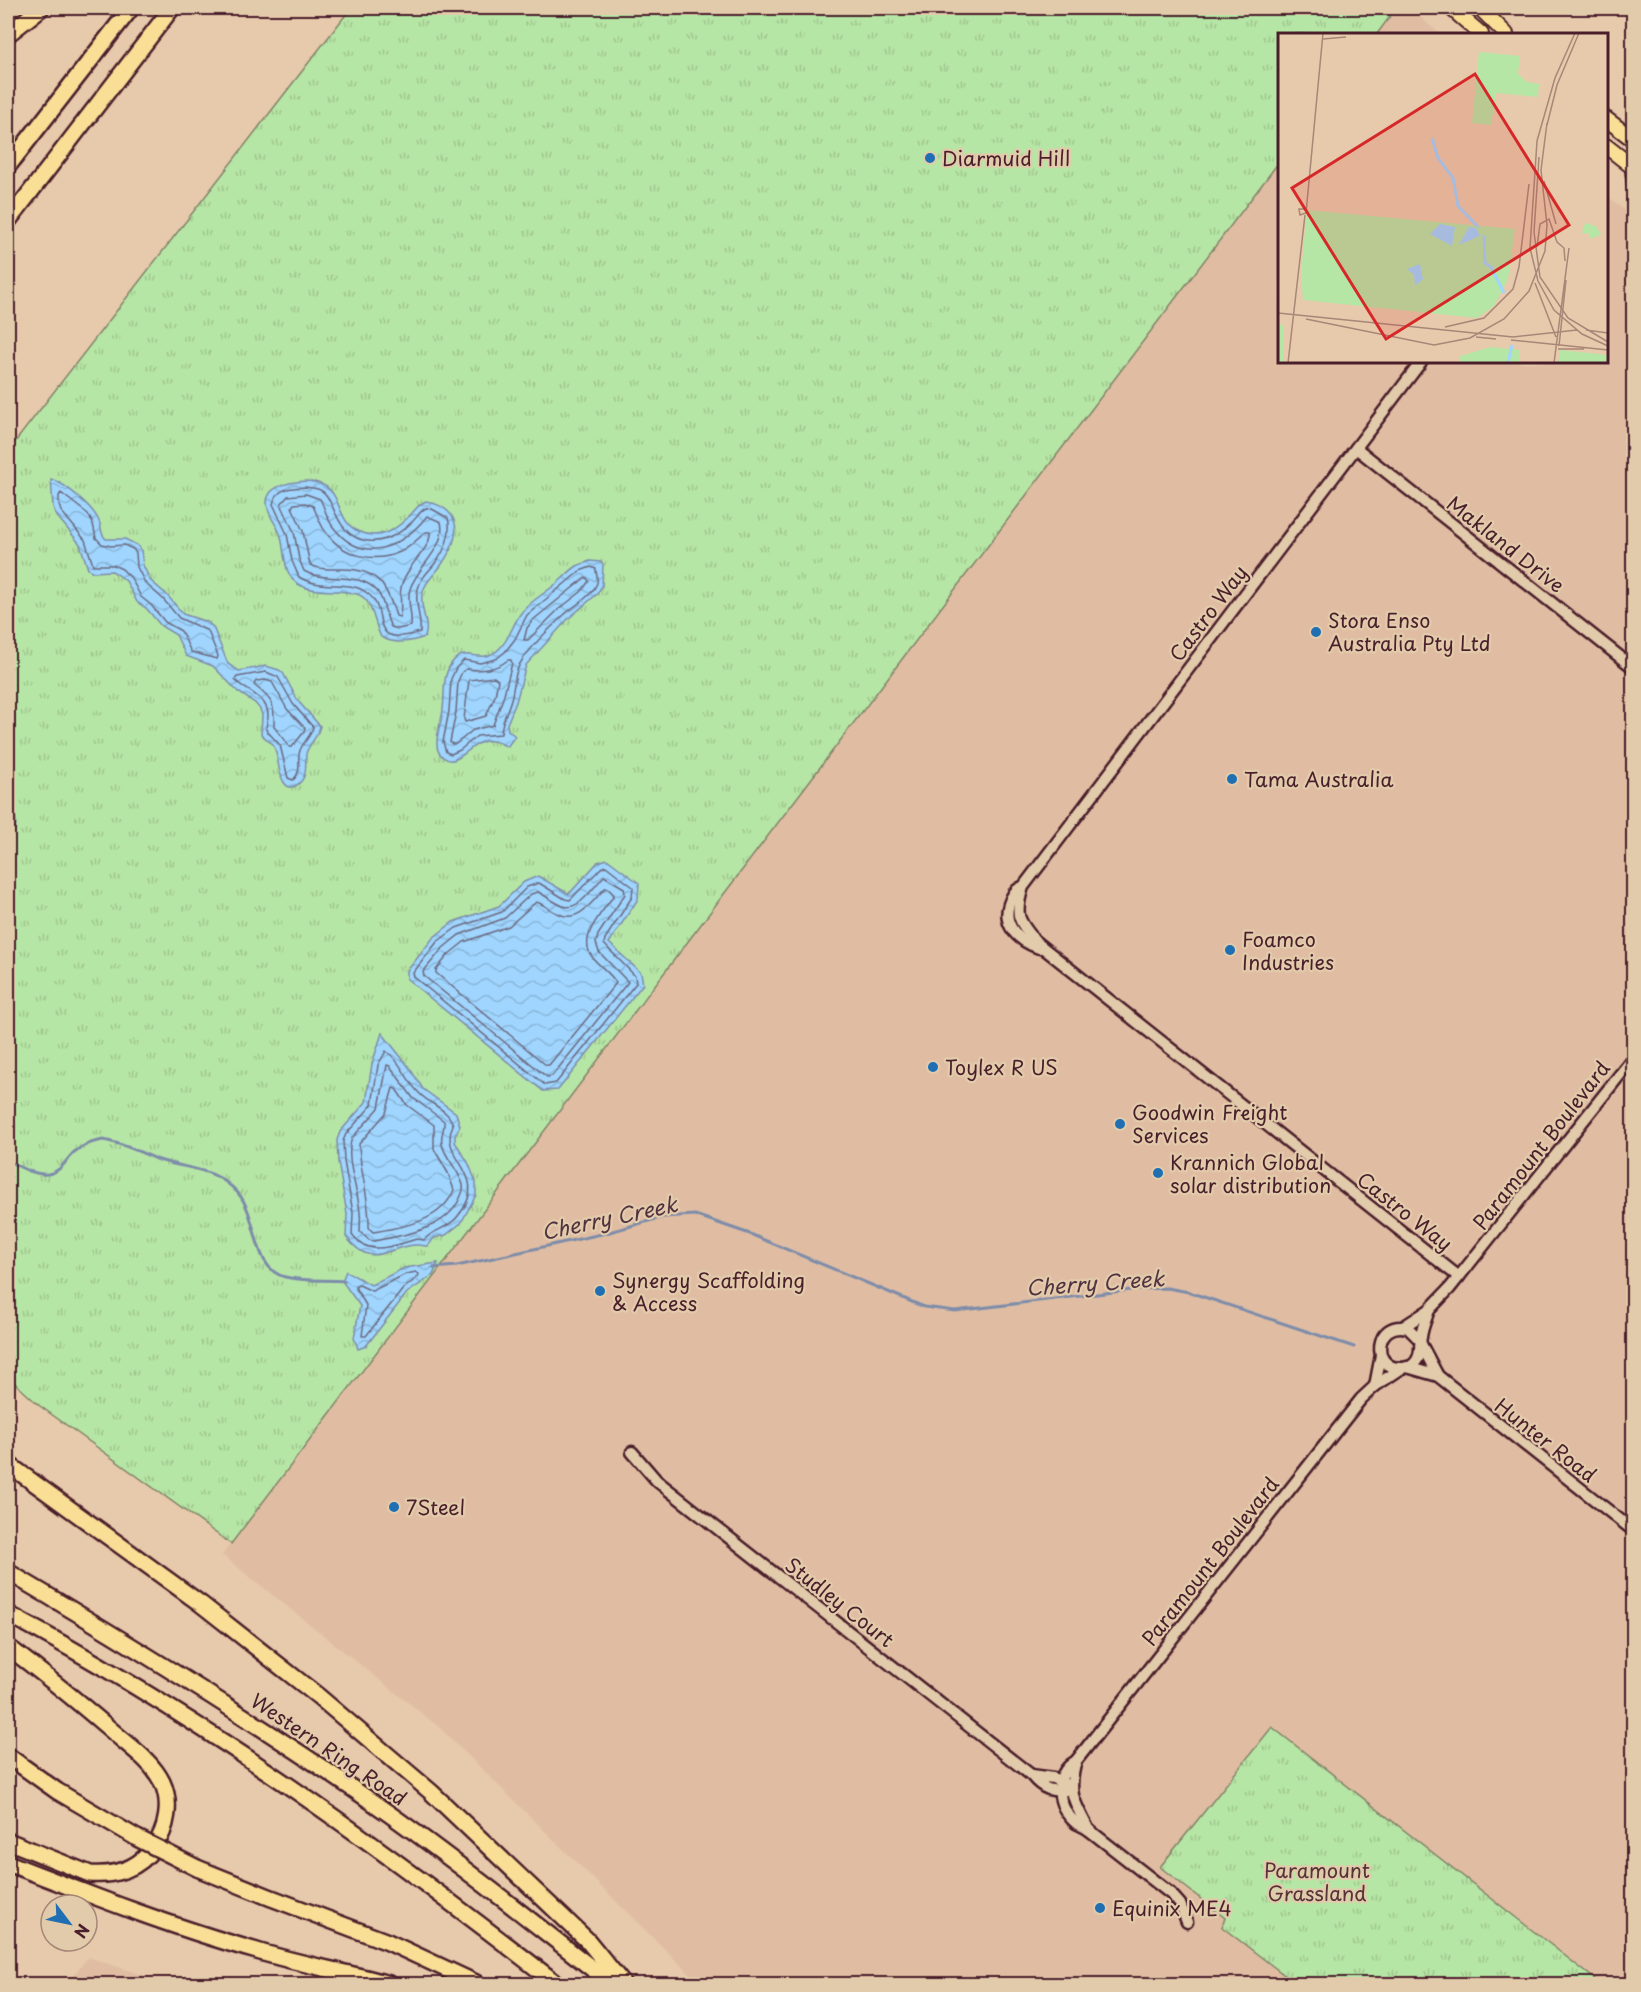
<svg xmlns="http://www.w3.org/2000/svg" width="1641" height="1992" font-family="'Playpen Sans',sans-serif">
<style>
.built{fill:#e0bda2}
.grass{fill:url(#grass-tufts);stroke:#808268;stroke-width:1.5}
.water{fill:url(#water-waves);stroke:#7d8caa;stroke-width:1.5}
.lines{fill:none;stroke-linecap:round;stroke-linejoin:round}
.shore{stroke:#6c687f;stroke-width:1.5}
.stream{stroke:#7d8caa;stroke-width:3}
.minor-casing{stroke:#4a1f2b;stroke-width:15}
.major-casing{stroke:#4a1f2b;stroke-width:18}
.highway-casing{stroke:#4a1f2b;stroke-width:20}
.minor{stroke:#e2cbab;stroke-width:10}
.major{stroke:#f9df96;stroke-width:14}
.highway{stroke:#f9df96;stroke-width:15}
.highway-bridge-casing{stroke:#4a1f2b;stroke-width:20;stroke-linecap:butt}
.highway-bridge{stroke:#f9df96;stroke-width:15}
.poi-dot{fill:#1f6fb2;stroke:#e2cbab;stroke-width:2}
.labels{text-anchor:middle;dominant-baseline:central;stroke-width:4.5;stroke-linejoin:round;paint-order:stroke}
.poi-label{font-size:20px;fill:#4a1f2b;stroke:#e2cbab;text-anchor:start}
.street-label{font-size:20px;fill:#4a1f2b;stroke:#e2cbab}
.park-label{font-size:20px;fill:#553337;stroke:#e2cbab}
.water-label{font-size:21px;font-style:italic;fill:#523140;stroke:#e2cbab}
.inset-river{fill:none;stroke:#9fd5fe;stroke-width:3}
.inset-road{fill:none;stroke:#a88678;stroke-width:1.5}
.view{fill:#d62828;fill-opacity:0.15;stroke:#d62828;stroke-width:3}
.inset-edge{fill:none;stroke:#4a1f2b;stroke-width:3}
</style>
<defs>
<pattern id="grass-tufts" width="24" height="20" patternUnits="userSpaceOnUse" patternTransform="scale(1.5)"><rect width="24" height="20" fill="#b6e6a5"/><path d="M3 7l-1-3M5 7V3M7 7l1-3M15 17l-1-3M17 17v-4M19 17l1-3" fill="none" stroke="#9ec58e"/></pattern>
<pattern id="water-waves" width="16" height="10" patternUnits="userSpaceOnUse" patternTransform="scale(1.5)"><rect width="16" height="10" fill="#9fd5fe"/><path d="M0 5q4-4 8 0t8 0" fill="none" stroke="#8ab6da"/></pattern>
</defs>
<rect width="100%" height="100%" fill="#e7caab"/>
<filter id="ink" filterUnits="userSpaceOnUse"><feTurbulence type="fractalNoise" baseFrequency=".0167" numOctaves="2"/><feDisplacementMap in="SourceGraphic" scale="12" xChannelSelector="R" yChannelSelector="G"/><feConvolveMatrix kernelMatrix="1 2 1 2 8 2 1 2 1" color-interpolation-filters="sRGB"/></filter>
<g filter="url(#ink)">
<!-- built -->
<g class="built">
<path d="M1394 11H1409L1421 18 1440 34H1377Z"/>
<path d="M1279 162 1280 362H1606L1607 196 1633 217V1984H700L440 1728 222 1555Z"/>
<path d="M88 1957 171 1984H67Z"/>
</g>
<!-- grass -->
<g class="grass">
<path d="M351 8H1390L1394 11 1377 34H1280L1279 162 231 1544 40 1406 8 1377V451Z"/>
<path d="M1272 1727 1601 1984H1296L1222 1927 1225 1918 1160 1867Z"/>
</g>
<!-- water -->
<g class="water">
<path d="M51 479C66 484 93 507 99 521 102 528 100 534 106 539H125L137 545 141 550 143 565 150 580 167 595 183 614 207 622 213 627 228 664 239 671 266 666 279 670 283 673 298 701 320 726C318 738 306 747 306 755 305 766 308 778 297 785 278 797 279 754 274 747 271 742 265 738 261 734L262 715 260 709 255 703 238 692 213 666 186 656 176 635 161 626 147 609 137 602 126 581 117 574 112 571 93 572 88 569 80 544 56 515 53 507Z"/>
<path d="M307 481C313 482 319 482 325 486 342 496 337 523 360 532 379 540 396 530 409 516 416 510 417 505 426 501 464 510 461 536 442 564 435 575 423 583 422 596 420 610 430 624 425 637 410 642 395 645 381 637 375 626 373 606 365 599 353 586 317 596 298 584 283 575 285 552 281 537 279 528 272 521 269 512 259 486 289 482 307 481Z"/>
<path d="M590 561 601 562 603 564 602 586 597 594 568 619 526 665 516 702 507 724 508 730 515 736 507 747C474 724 462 773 443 757 439 754 437 750 437 745 436 733 442 721 443 709 445 694 442 677 451 664 465 643 480 667 499 649 510 639 512 625 521 613 530 601 544 594 556 584 563 579 569 571 577 566 581 564 586 563 590 561Z"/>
<path d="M8 799C17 814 20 827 8 841Z"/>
<path d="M607 859 639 883 638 899 609 943 641 973 643 984 558 1090 543 1091 407 979V971L433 938 453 922 499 906 524 882 538 876 569 894 598 862Z"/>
<path d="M382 1033 409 1067 423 1089 456 1113 460 1126 455 1136V1142L468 1162 476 1182V1195L461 1223 446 1235 434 1238 428 1246C424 1246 421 1245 418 1245 386 1245 374 1272 346 1237L347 1214 338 1162 337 1140 340 1132 366 1102 372 1064Z"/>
<path d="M438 1263 433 1275 407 1293 366 1346 358 1349 354 1338 360 1306 342 1281 346 1271 371 1285 404 1268Z"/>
</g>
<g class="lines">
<!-- shore -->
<g class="shore">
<path d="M306 487C310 488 316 488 320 490 333 495 334 526 355 537 377 548 398 536 413 521 418 516 420 511 426 508L432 509 448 518C452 532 445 551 436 562 431 569 425 574 421 581 411 601 422 614 420 632 364 649 392 611 367 593 350 579 322 591 299 577L292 561 287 534 273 504C277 487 292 488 306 487Z"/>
<path d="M61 493 88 514 93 524 96 538 102 544 111 546 124 545 133 549 136 553 137 567 145 583 163 599 179 618 208 631 218 656 217 659 191 652 181 631 165 622 151 605 141 597 131 578 122 569 113 565H93L85 540 61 511 59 505V496Z"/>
<path d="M306 494 320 499C325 508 327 520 334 528 364 566 402 547 427 516L441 522C447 547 417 567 410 589 406 601 413 614 411 626L398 629 391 627C385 616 385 601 377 591 359 570 326 584 304 571L299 559 294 532 281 504 288 496Z"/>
<path d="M305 503 313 506C317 514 320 524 325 531 342 556 373 564 400 552 410 548 418 538 426 532H430C431 547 416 557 409 570 395 591 403 597 400 617L396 616C387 587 379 569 343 569 331 569 321 570 310 565L303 531 292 507 294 504Z"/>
<path d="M591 567 596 569C596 574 598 578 597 583 592 597 574 605 564 615 550 628 534 643 523 659 514 670 515 685 511 699 508 711 501 721 501 734L477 736 460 750 451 754 446 752 443 742 449 711 451 679 456 668 464 660 480 663 496 659 505 652 515 639 527 615 580 571Z"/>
<path d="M586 577 589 581 581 592 559 609 528 640H524L527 628 533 620Z"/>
<path d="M508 660H511L512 663 503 698 493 725 473 730 456 744H452L450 742 456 712 458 681 462 672 466 669C482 671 495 670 508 660Z"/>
<path d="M266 672 278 677 293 704 313 727C311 736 305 740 301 748 295 759 304 770 293 780L288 778 280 745 266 730C266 725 268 720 268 715 268 697 245 691 235 680L237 677Z"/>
<path d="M494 677 498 680 495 696 486 716 465 722 464 719 469 680Z"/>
<path d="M265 680 272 682 287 709 305 728 304 732 292 747H289L285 740 274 727C275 704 273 700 254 685L256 681Z"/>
<path d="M606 866 633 887 632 897 605 939 604 944 635 976 636 983 556 1083 545 1085 414 977 413 973 437 942 456 928 502 912 527 887 539 883 565 899 570 900 601 868Z"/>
<path d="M604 876 624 888 625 894 598 935 596 943 599 952 628 982 552 1076 547 1077 424 976 423 972 443 948 459 935 505 918 531 894 538 892C546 896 555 903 563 906 579 912 595 885 604 876Z"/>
<path d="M605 888H608L614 895C603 912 576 938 593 958 600 967 611 973 616 983L549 1065H546L436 973V970L449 954 464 942 509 926 536 902C544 904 550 910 557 913 578 925 593 901 605 888Z"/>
<path d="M386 1051C401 1061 406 1080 419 1093 430 1105 449 1109 453 1125 437 1159 493 1173 458 1216 449 1229 433 1229 424 1240L417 1239C394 1245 369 1258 352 1235L353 1213 344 1161 343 1141 346 1134 372 1105 378 1065Z"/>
<path d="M387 1065 390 1066 413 1098 444 1121C445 1129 440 1135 442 1144 445 1158 459 1170 463 1185 464 1190 462 1194 460 1198 446 1230 404 1235 374 1241L369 1240 360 1232C360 1226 361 1219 360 1213 359 1192 344 1158 352 1138L379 1108Z"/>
<path d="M393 1088 396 1089 407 1105 434 1125V1149L448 1173 454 1190C441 1222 403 1227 373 1232L369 1228C370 1200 360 1173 359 1144L386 1113Z"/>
<path d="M416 1272 419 1274 418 1277 403 1289 366 1336H362L366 1305 356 1289V1286L359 1285 372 1291 406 1274Z"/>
</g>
<!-- stream -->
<g class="stream">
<path d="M8 1161C19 1166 35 1176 48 1174 61 1172 65 1161 73 1153 81 1146 92 1142 103 1140 123 1143 141 1153 159 1160 190 1170 215 1167 238 1193 259 1218 252 1269 285 1277 305 1282 325 1279 345 1281"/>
<path d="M433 1268 457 1266 606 1233 663 1217 695 1215 750 1234 924 1307 955 1311 1139 1289 1167 1288 1189 1292 1354 1347"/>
</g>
<!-- minor casing -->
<g class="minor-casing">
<g id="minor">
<path d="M1631 166 1634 191"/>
<path d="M1421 362 1023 887C1014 915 1018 921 1037 943L1459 1277"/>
<path d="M1356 448 1634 668"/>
<path d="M1020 888C1014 891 1011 898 1009 904 1002 926 1019 941 1039 948"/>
<path d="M1403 1327 1429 1310 1450 1288 1634 1057"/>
<path d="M1420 1340 1408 1328C1374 1319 1370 1370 1402 1368 1408 1368 1414 1365 1417 1360 1422 1352 1419 1345 1421 1337 1422 1328 1426 1319 1429 1310"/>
<path d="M1421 1344 1438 1376"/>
<path d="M1407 1367 1438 1376 1634 1531"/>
<path d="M1375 1386 1381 1355"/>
<path d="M632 1452 657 1481 1031 1775C1043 1790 1053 1793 1071 1789"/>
<path d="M1076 1761C1067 1793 1074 1802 1089 1830"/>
<path d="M1031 1775 1053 1778 1065 1784"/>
<path d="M1187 1922 1180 1904 1171 1894 1089 1830C1085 1827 1080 1825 1076 1823 1056 1806 1052 1775 1076 1761L1361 1399 1375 1386 1402 1368"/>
</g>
</g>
<!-- major casing -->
<g class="major-casing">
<g id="major">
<path d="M1451 8 1481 34"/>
<path d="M1480 8 1506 34"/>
<path d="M1606 119 1634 140"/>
<path d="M1606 146 1634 168"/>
</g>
</g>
<!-- highway casing -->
<g class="highway-casing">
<g id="highway">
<path d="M8 34 41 8"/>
<path d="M8 166 131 8"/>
<path d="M8 221 172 8"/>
<path d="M8 1464 201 1604 318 1696 431 1792 588 1941 623 1984"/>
<path d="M8 1572C137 1648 265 1727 388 1813 465 1867 538 1927 612 1984"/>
<path d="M8 1614C202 1717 384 1849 557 1984"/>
<path d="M8 1647C43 1673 77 1701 111 1730 129 1746 151 1760 162 1782 172 1803 167 1829 154 1847 139 1869 115 1876 90 1874L8 1841"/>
<path d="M8 1756 57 1791 137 1838"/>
<path d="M8 1863C90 1895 172 1927 257 1951 300 1964 345 1972 389 1984"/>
<path d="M197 1868 269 1897 388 1942 478 1984"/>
</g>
</g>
<!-- minor -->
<use href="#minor" class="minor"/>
<!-- major -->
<use href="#major" class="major"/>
<!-- highway -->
<use href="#highway" class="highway"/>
<!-- highway-bridge casing -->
<g class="highway-bridge-casing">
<path id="highway-bridge" d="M137 1838 197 1868"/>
</g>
<!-- highway-bridge -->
<use href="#highway-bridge" class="highway-bridge"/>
</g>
</g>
<!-- markers -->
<g class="poi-dot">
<circle cx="930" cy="158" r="6"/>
<circle cx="1316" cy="632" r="6"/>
<circle cx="1232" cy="779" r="6"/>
<circle cx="1230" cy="950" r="6"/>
<circle cx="933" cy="1067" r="6"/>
<circle cx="1120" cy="1124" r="6"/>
<circle cx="1158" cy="1173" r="6"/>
<circle cx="600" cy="1291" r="6"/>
<circle cx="394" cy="1507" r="6"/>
<circle cx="1100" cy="1908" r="6"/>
</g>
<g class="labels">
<!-- poi labels -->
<g class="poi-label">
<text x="942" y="158">Diarmuid Hill</text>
<text x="1328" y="620">Stora Enso<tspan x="1328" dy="23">Australia Pty Ltd</tspan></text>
<text x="1244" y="779">Tama Australia</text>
<text x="1242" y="939">Foamco<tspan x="1242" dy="23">Industries</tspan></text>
<text x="945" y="1067">Toylex R US</text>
<text x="1132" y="1112">Goodwin Freight<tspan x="1132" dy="23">Services</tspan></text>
<text x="1170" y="1162">Krannich Global<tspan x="1170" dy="23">solar distribution</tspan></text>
<text x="612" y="1280">Synergy Scaffolding<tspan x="612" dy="23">&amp; Access</tspan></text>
<text x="406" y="1507">7Steel</text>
<text x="1112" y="1908">Equinix ME4</text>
</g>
<!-- street labels -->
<g class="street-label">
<text transform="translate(1506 544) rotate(38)">Makland Drive</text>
<text transform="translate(1208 613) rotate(-53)">Castro Way</text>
<text transform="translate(1541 1145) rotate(-52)">Paramount Boulevard</text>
<text transform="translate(1405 1211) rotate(38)">Castro Way</text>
<text transform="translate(1546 1440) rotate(38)">Hunter Road</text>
<text transform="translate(1210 1561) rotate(-52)">Paramount Boulevard</text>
<text transform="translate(840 1602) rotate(38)">Studley Court</text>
<text transform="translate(329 1749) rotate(34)">Western Ring Road</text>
</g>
<!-- park labels -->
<g class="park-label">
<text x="1317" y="1870">Paramount<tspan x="1317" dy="23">Grassland</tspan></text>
</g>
<!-- water labels -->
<g class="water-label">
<text transform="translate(609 1217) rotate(-12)">Cherry Creek</text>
<text transform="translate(1095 1282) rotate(-4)">Cherry Creek</text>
</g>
</g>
<!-- overview -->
<g transform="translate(1278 33)">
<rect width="330" height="330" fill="#e7caab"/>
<path d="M201 19 242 23 240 41 249 49 261 51 260 64 218 60 213 92 194 90ZM29 177 237 196 230 246 216 273 199 285 25 267 23 241ZM282 317 330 322V330H280Z" fill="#b6e6a5"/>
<path d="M307 190 318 193 323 202 311 206V201L304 200ZM0 291 5 292V330H0ZM213 314 242 317V330H181L182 323Z" fill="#b6e6a5"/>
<path d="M162 191 177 194 174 213 152 201ZM191 194 198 195 202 203 181 212ZM142 231 145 246 137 253 136 242 129 236Z" fill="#9fd5fe"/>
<path class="inset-river" d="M154 105 160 125 175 145 180 173 200 194M206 202 207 230 213 234 226 260M230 330 234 312"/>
<path class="inset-road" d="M297 0 277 45 259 108 252 215 260 248 276 277 304 301 330 313M45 6 68 4M269 92 279 52 301 0M261 124 256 199 262 244 290 285 330 309M266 148 278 191M27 176H21L22 182 28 180 45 0M259 214 262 191 271 186 279 209 286 215 287 228M257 250 278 304M0 280 235 304 299 297M28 286 156 312 192 305 226 286 251 258 267 218 269 192 263 137 269 90M167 294 206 285 235 256 241 234 251 151M308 297 330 300M198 304 218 306M233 307 330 317M281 313 288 247M280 316H306M10 330 27 182M276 330 291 215"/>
<path class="view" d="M197 41 291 192 108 306 14 155Z"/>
<rect width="330" height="330" class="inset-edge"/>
</g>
<!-- margin -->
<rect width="1641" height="1992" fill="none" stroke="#e2cbab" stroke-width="30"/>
<rect x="15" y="15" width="1611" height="1962" fill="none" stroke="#4a1f2b" stroke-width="2" filter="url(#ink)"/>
<!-- north arrow -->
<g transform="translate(69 1923) rotate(122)"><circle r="28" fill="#e2cbab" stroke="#a58678" stroke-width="1.5"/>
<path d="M0-4.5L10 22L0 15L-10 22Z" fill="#1f6fb2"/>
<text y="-9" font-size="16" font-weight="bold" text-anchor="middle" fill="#4a1f2b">N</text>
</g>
</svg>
